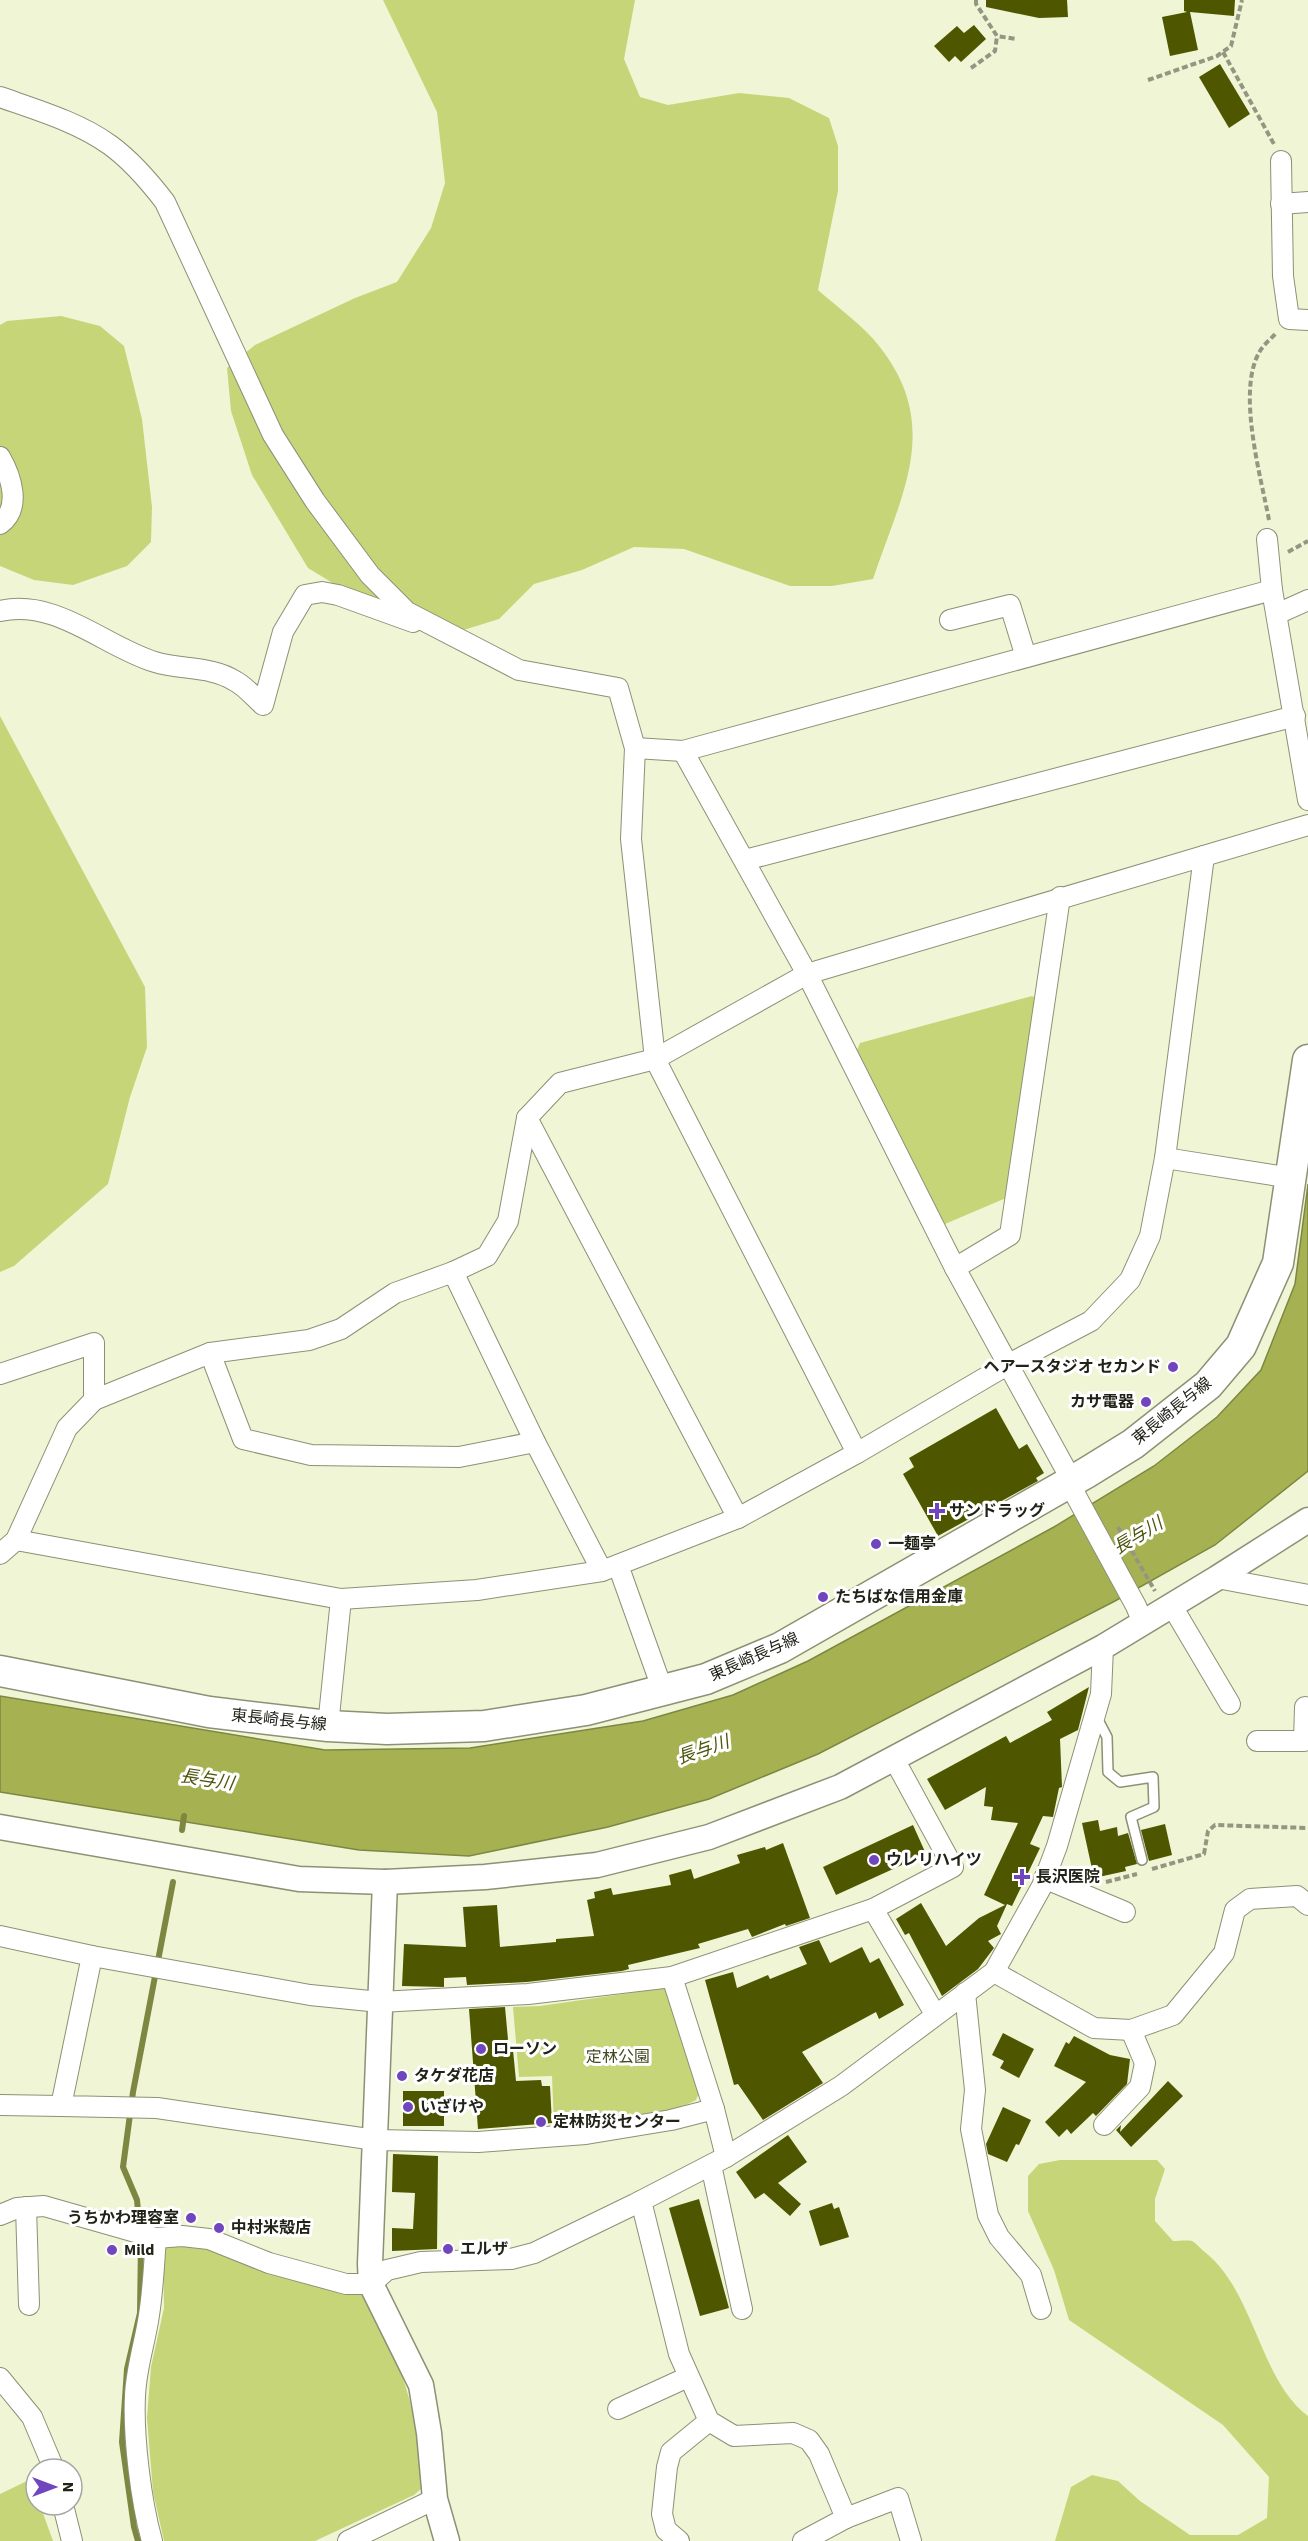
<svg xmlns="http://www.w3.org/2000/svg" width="1308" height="2541" font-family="'Source Sans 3','Noto Sans JP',sans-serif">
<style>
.green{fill:#c7d579}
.water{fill:#a6b252;stroke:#7e8741;stroke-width:1.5}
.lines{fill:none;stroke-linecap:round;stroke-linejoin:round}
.stream{stroke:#7e8741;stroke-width:6}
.building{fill:#4e5600}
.service-casing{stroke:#8c9175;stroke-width:12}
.minor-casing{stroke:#8c9175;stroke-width:22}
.tertiary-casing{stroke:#8c9175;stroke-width:27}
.primary-casing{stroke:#8c9175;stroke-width:33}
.path{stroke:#939781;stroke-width:4;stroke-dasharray:6 3;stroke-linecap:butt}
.service{stroke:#fff;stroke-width:9}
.minor{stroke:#fff;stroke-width:20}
.tertiary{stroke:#fff;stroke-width:24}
.primary{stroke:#fff;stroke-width:30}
.poi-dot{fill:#7045bd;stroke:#fff;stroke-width:2}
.labels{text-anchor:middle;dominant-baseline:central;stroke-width:6;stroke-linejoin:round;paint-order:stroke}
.poi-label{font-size:16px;font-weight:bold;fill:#212318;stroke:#fff;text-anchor:start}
.street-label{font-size:16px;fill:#212318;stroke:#fff}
.park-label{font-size:16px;fill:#444921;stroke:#fff}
.water-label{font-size:18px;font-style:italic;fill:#4e550c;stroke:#fff}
</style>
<rect width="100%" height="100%" fill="#f0f5d6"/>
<!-- green -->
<g class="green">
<path d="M383 0H635L624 59 640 97 668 105 739 93 789 98 829 118 838 146V191L818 290C837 307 864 326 879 346 943 426 901 495 873 579L832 586H790L684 549 634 547 582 570 534 584 499 619 454 633 390 618 308 568 252 475 231 411 227 368 255 345 355 298 397 282 431 228 445 183 437 112Z"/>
<path d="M61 316 100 326 124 346 142 419 152 507 151 542 127 566 73 585 34 580 0 566V325L7 321Z"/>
<path d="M0 716 145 987 147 1047 130 1097 108 1184 14 1266 0 1272Z"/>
<path d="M1032 996 1038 999 1006 1198 945 1224 857 1050 860 1043Z"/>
<path d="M665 1988 699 2093 696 2100C661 2119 595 2122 554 2127L552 2076 519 2077 513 2007 540 2006Z"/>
<path d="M1060 2160H1157L1165 2169 1155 2199V2221L1173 2241C1178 2241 1187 2240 1192 2241 1196 2243 1202 2250 1206 2253 1255 2293 1260 2381 1308 2416V2541H1055L1071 2487 1092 2475 1118 2481 1140 2501 1190 2535H1238L1267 2518 1269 2477 1223 2425 1069 2320 1054 2270 1028 2211V2176L1039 2164Z"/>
<path d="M167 2245 202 2247 361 2294C401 2353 420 2418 422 2488L414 2495 315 2541H164L153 2492 147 2418 151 2367 164 2308 163 2247Z"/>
<path d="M31 2479 36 2493V2505H40L53 2541H0V2494Z"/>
</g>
<!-- water -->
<path class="water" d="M1308 1184V1471L1215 1545 1115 1601 818 1754 709 1799 608 1827 469 1856 359 1850 0 1792V1696L325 1750 470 1748 643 1721 733 1695 808 1661 1054 1527 1154 1466 1217 1417 1261 1370 1295 1284Z"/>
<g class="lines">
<!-- stream -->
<g class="stream">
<path d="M182 1830 184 1816"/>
<path d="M138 2541 134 2527 122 2442 127 2369 140 2313 141 2243 137 2200 123 2167 133 2092 173 1882"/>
</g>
</g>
<!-- building -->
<g class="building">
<path d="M986 0H1067L1068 17 1039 18 986 7Z"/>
<path d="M1184 0H1235L1234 16 1190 12 1198 50 1170 56 1162 17 1187 12 1184 11Z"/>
<path d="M974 25 986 39 961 62 955 56 949 62 934 46 957 26 964 33Z"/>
<path d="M1220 64 1250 114 1229 128 1199 77Z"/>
<path d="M996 1408 1019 1449 1027 1444 1044 1473 1036 1478 1038 1481 938 1536 903 1474 914 1467 909 1458Z"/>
<path d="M1089 1687 1078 1730 1060 1739 1062 1787 1059 1788 1053 1817 1043 1816 1030 1844 1040 1848 1012 1906 1007 1904 997 1926 1001 1934 988 1941 994 1948 978 1969 942 1996 909 1933 905 1935 896 1919 921 1903 946 1946 979 1918 1005 1905 984 1895 1018 1823 991 1820 993 1807 984 1806 986 1787 945 1810 927 1779 1006 1736 1010 1743 1052 1720 1047 1712Z"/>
<path d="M1098 1820 1100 1831 1117 1827 1118 1836 1128 1833 1137 1864 1125 1867 1126 1871 1094 1878 1082 1823Z"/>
<path d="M1165 1824 1172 1855 1149 1861 1141 1830Z"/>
<path d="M913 1825 926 1854 836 1895 823 1867Z"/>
<path d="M783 1843 810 1918 786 1926 785 1924 752 1937 748 1929 698 1944 700 1948 628 1965 629 1969 622 1971 527 1982 467 1985 466 1977 444 1978V1987L402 1986 404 1944 466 1947 463 1907 497 1905 500 1947 556 1942V1939L594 1936 587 1900 595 1898 594 1892 611 1888 613 1895 671 1885 669 1875 691 1869 694 1879 740 1863 737 1855 765 1847 766 1850Z"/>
<path d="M819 1940 830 1963 862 1947 870 1963 879 1958 904 2005 879 2019 876 2012 802 2052 823 2083 763 2120 738 2084 734 2085 705 1980 733 1972 737 1988 768 1975 770 1979 807 1964 799 1947Z"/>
<path d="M505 2007 509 2050H513L516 2081 541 2080 542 2086H550L552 2123 478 2129 469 2009Z"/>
<path d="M1003 2033 1034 2049 1019 2078 1000 2068 1004 2061 992 2055Z"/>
<path d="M1074 2036 1110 2055 1130 2059 1127 2084 1096 2116 1093 2113 1071 2134 1067 2129 1059 2137 1045 2122 1086 2082 1054 2066 1066 2042 1069 2044Z"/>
<path d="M1168 2081 1183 2096 1131 2147 1116 2130 1121 2125 1120 2132Z"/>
<rect x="403" y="2091" width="41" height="35"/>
<path d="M1003 2107 1031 2120 1019 2145 1016 2144 1007 2162 988 2154 986 2144Z"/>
<path d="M788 2135 807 2162 778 2183 801 2204 790 2216 764 2193 755 2199 736 2172Z"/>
<path d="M393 2154 438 2156 437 2249 392 2251V2228L413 2229 415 2193 392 2192Z"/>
<path d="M699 2199 729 2308 700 2316 669 2208Z"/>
<path d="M832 2203 834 2209 839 2207 849 2237 820 2246 809 2211Z"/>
</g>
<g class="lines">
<!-- service casing -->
<g class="service-casing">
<path id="service" d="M1096 1716 1107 1737 1108 1772 1120 1782 1153 1777 1154 1807 1131 1817 1142 1860"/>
</g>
<!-- minor casing -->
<g class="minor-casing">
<g id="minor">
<path d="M0 97C37 110 78 122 110 145 132 161 149 181 165 202L273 435 315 501 370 575 407 612 519 670 618 688 635 748 631 839 655 1059 857 1453"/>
<path d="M1281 161 1283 276 1289 319 1308 320"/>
<path d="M1281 204 1308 202"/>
<path d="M0 457C11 476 22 508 0 524"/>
<path d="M1267 539 1272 590"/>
<path d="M0 611C56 598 105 647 155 662 181 670 212 666 235 681 245 686 254 697 263 705L283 632 305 595 322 592 338 595 413 622"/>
<path d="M1277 614 1308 600"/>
<path d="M950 620 1010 605 1026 657"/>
<path d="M635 748 683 751 1272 590 1308 800"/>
<path d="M683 751 807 974 955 1268 1072 1481 1076 1496 1136 1606 1143 1623"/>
<path d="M745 860 1295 716"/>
<path d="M527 1118 738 1518"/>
<path d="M1165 1158 1292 1178"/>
<path d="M955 1268 1010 1235 1060 897"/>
<path d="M453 1272 535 1442 602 1571"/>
<path d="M210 1353 243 1439 311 1455 459 1457 535 1442"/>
<path d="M0 1374 94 1343V1400"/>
<path d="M16 1540 341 1599 477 1590 602 1571 738 1518 857 1453 1007 1365 1091 1321 1130 1280 1150 1236 1165 1158 1204 856"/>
<path d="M0 1554 16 1540 67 1428 94 1400 210 1353 309 1340 341 1329 395 1293 453 1272 487 1256 508 1221 527 1118 560 1083 655 1059 807 974 1308 825"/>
<path d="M618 1565 663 1691"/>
<path d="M1217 1578 1308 1595"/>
<path d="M1172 1606 1230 1704"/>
<path d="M328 1726 341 1599"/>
<path d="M1257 1741H1304L1305 1707 1308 1708"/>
<path d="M1044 1878 1125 1912"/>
<path d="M873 1909 935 2014"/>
<path d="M0 1936 92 1956 310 1995 380 2002 528 1994 672 1977 873 1909 953 1867 894 1759"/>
<path d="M92 1956 61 2106 157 2108 375 2140 478 2142 586 2134 671 2120 714 2109"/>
<path d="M994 1972 1094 2028 1131 2030 1173 2015 1224 1953 1235 1910 1250 1899 1297 1896 1308 1905"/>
<path d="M672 1977 714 2109 726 2157"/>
<path d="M965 1993 975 2090 971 2129 988 2215 999 2237 1031 2275 1041 2309"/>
<path d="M0 2105 61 2106"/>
<path d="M1104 2125 1140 2087 1145 2063 1131 2030"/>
<path d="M711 2165 742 2309"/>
<path d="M641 2201 679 2354 709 2421 734 2436 793 2433 809 2440 819 2454 846 2518"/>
<path d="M26 2207 29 2305"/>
<path d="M0 2215 17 2208 44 2206 156 2238 182 2236 209 2239 269 2263 346 2284H371L387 2270 421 2262 511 2259 534 2253 635 2204 726 2157 841 2086 994 1972 1042 1886 1057 1846 1101 1694 1103 1647"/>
<path d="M0 2378 32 2417 54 2469"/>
<path d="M618 2409 688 2377"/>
<path d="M63 2505 72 2541"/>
<path d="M152 2541C141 2502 133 2437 135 2396 136 2368 145 2343 149 2315 153 2290 154 2264 156 2238"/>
<path d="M348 2541 435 2499"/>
<path d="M679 2541 666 2530 662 2514 667 2467 671 2452 709 2421"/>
<path d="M803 2541 846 2518 898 2498 911 2541"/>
</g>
</g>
<!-- tertiary casing -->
<g class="tertiary-casing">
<g id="tertiary">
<path d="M0 1827 299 1879 385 1882 485 1877 597 1865 709 1837 840 1787 1103 1647 1217 1578 1308 1520"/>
<path d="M385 1882 370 2264 371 2284 421 2385 429 2433 435 2499 447 2541"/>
</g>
</g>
<!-- primary casing -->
<g class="primary-casing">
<path id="primary" d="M0 1671 209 1712 328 1726 387 1729 484 1726 586 1710 706 1679 780 1648 1086 1473 1133 1444 1208 1385 1241 1346 1278 1263 1308 1060"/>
</g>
<!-- path -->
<g class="path">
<path d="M976 0V4L997 36 1016 39"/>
<path d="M1223 52 1275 146"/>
<path d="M971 68 995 51 997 36"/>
<path d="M1148 80 1217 56 1231 46 1242 0"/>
<path d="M1269 520C1261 477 1236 390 1260 351 1264 344 1271 339 1276 333"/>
<path d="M1288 552 1308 541"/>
<path d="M1118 1527 1155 1591"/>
<path d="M1152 1869 1204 1854 1208 1831 1215 1825 1308 1828"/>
<path d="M1106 1882 1137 1874"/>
</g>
<!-- service -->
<use href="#service" class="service"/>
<!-- minor -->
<use href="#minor" class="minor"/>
<!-- tertiary -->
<use href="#tertiary" class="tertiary"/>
<!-- primary -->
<use href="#primary" class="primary"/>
</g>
<!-- markers -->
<g class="poi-dot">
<circle cx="1173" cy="1367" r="6"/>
<circle cx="1146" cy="1402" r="6"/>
<path d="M934 1502h6v6h6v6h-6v6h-6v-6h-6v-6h6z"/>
<circle cx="876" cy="1544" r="6"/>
<circle cx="823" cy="1597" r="6"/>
<circle cx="874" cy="1860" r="6"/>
<path d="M1019 1868h6v6h6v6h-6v6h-6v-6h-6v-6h6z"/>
<circle cx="481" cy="2049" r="6"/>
<circle cx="402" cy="2076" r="6"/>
<circle cx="408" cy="2107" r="6"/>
<circle cx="541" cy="2122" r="6"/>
<circle cx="191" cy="2218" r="6"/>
<circle cx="219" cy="2228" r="6"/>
<circle cx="448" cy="2249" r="6"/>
<circle cx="112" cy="2250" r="6"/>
</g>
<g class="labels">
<!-- poi labels -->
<g class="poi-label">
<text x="1161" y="1367" text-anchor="end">ヘアースタジオ セカンド</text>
<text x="1134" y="1402" text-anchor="end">カサ電器</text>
<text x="949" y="1511">サンドラッグ</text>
<text x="888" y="1544">一麺亭</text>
<text x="835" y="1597">たちばな信用金庫</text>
<text x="886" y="1860">ウレリハイツ</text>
<text x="1036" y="1877">長沢医院</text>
<text x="493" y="2049">ローソン</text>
<text x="414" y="2076">タケダ花店</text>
<text x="420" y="2107">いざけや</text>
<text x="553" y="2122">定林防災センター</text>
<text x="179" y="2218" text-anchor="end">うちかわ理容室</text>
<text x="231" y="2228">中村米殻店</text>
<text x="460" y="2249">エルザ</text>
<text x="124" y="2250">Mild</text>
</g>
<!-- street labels -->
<g class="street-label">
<text transform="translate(1172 1411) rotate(-39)">東長崎長与線</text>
<text transform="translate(754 1657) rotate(-24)">東長崎長与線</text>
<text transform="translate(279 1720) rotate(6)">東長崎長与線</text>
</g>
<!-- park labels -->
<g class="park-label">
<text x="618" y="2057">定林公園</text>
</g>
<!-- water labels -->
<g class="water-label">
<text transform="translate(1138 1536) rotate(-31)">長与川</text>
<text transform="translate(703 1750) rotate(-19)">長与川</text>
<text transform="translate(207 1780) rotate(9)">長与川</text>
</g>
</g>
<!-- north arrow -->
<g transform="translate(54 2487) rotate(90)"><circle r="28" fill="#ffffff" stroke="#a6a7a3" stroke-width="1.5"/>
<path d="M0-4.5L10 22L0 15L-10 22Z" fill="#7045bd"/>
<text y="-9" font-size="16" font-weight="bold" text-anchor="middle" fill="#212318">N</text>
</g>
</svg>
